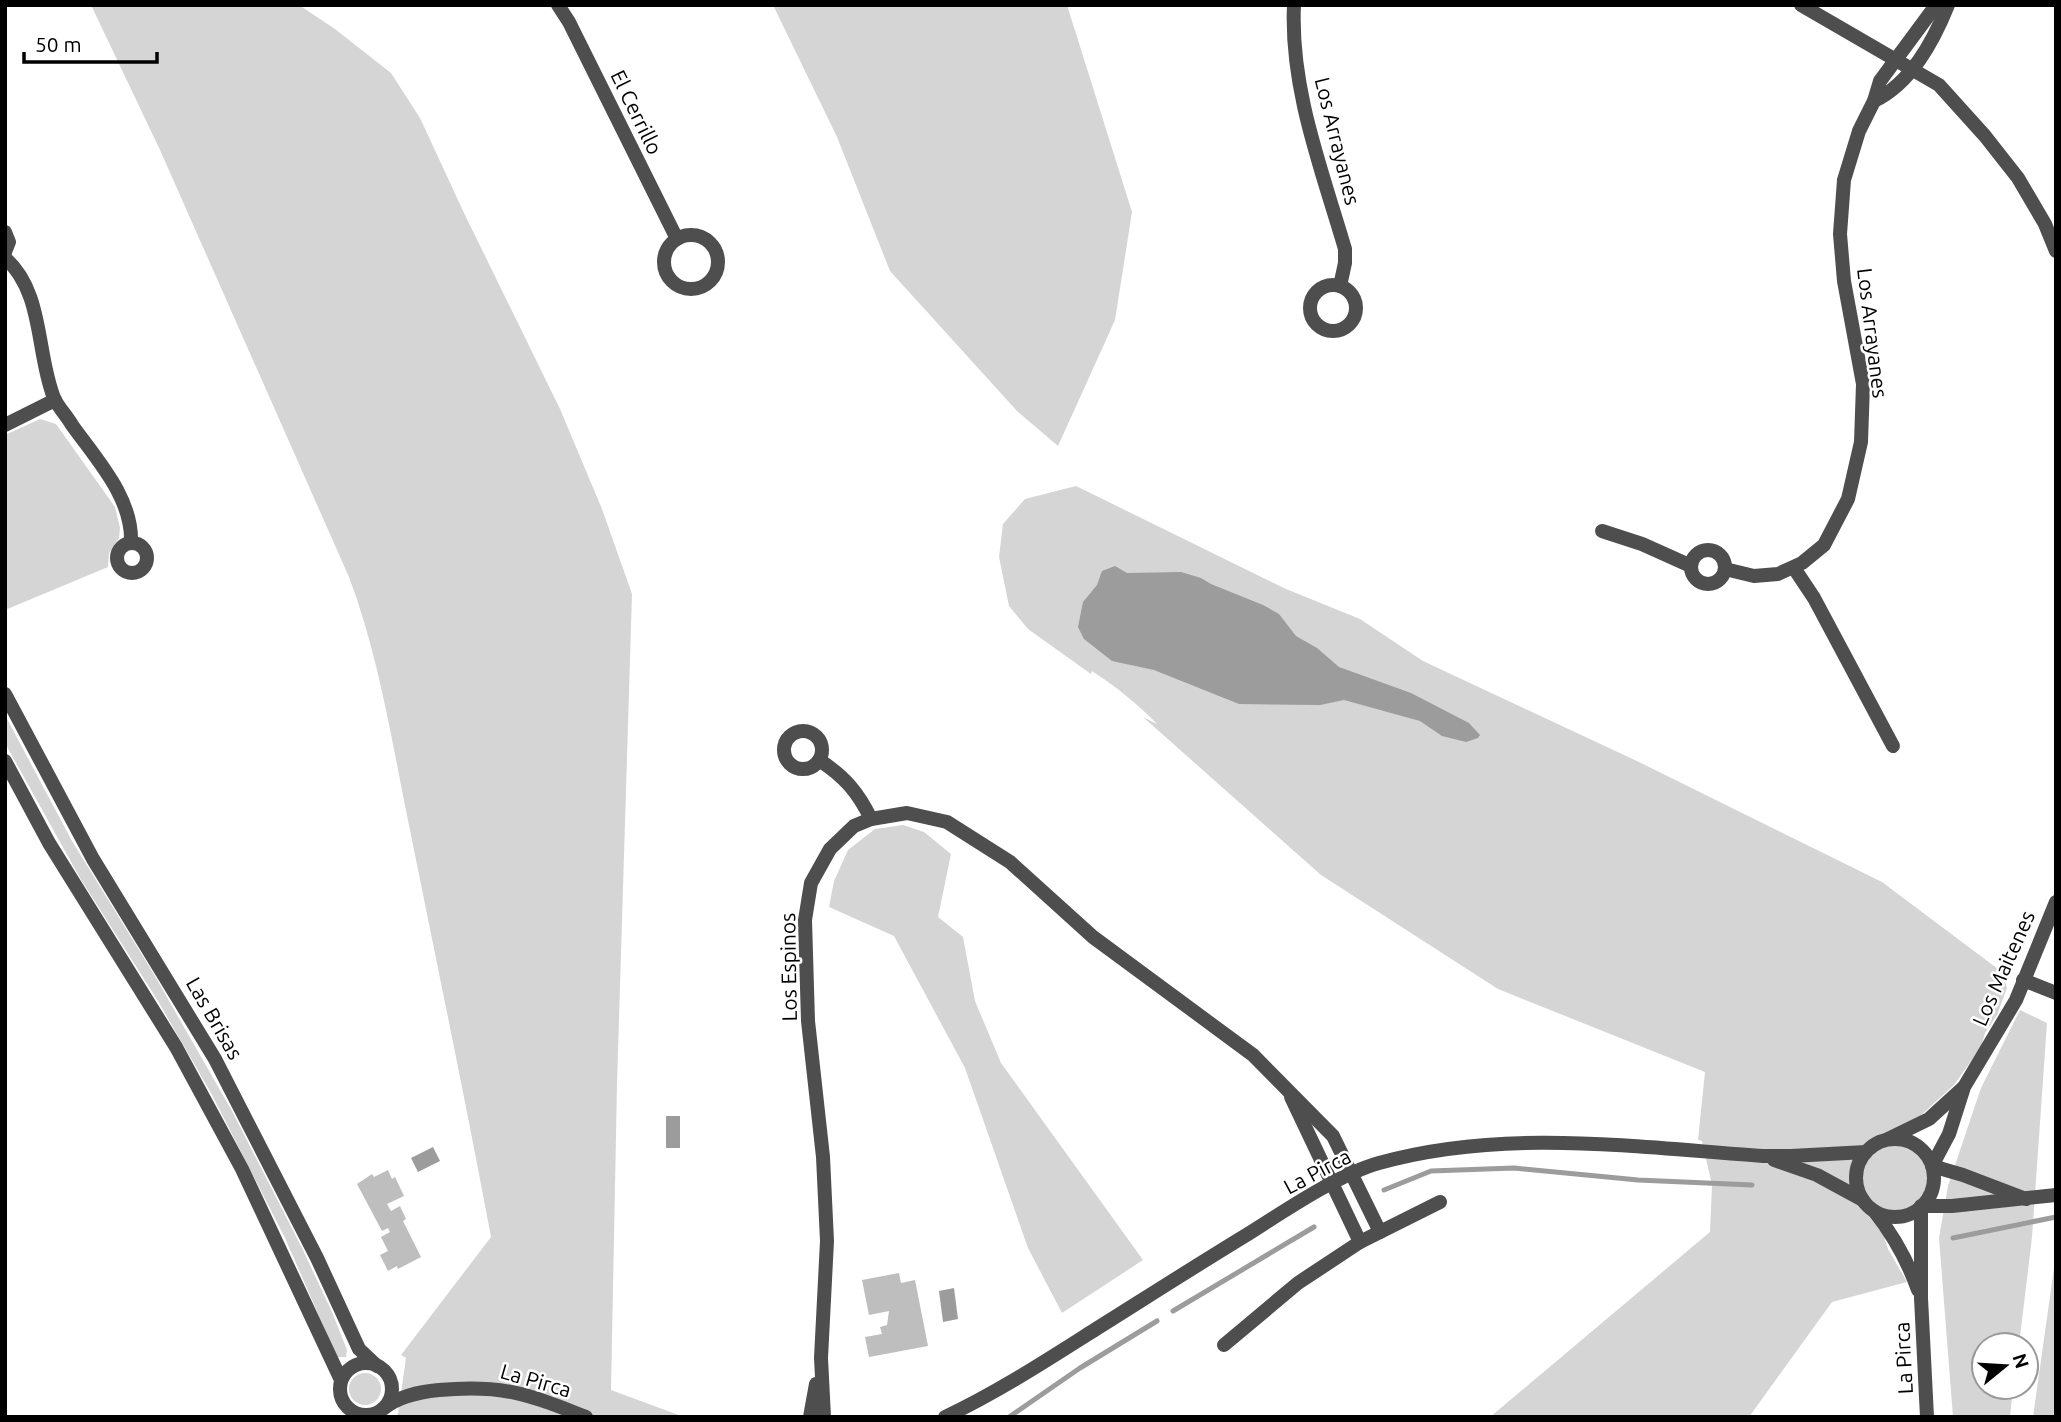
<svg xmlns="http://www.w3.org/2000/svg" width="2061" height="1422" font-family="Ubuntu,sans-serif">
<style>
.green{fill:#d5d5d5}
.water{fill:#9c9c9c}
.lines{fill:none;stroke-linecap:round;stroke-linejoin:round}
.stream{stroke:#9c9c9c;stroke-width:5}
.building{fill:#bebebe}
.minor{stroke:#4e4e4e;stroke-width:14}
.labels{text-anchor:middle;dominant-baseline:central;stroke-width:5;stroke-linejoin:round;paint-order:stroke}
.street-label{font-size:21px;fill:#000;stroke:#fff}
</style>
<rect width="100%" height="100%" fill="#fff"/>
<!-- green -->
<g class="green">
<path d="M91 5H299L335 29 391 73 420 118 464 213 560 409 602 509 632 594 617 1084 611 1390 684 1417H394L398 1414 406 1358 401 1355 491 1237C466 1103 438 969 411 835 393 749 380 659 349 577L160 150Z"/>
<path d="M773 5H1067L1132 212 1115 320 1058 446 1017 411 890 271 837 137Z"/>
<path d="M40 419 56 424 115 507 120 528 119 538 109 553 108 567 5 610V435Z"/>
<path d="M1076 486 1286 589 1360 619 1423 661 1639 762 1882 882 2002 972 2007 988 1997 1015 1985 1033 1981 1047 1954 1085 1918 1118 1869 1141 1853 1162 1857 1202 1883 1234 1888 1249 1907 1282 1832 1302 1749 1417H1490L1710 1232 1712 1185 1702 1141 1698 1140 1705 1072 1498 989 1321 875 1143 717 1157 724C1138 704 1115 686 1092 671L1091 674 1028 629 1009 606 999 557 1003 524 1025 499Z"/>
<path d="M5 715 72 841 152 971 232 1111 302 1248 332 1312 347 1350 346 1357H337L285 1238 211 1093 158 1001 80 878 5 743Z"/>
<path d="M903 825 924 832 951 854 938 917 963 937 975 1001 1001 1063 1143 1260 1062 1313 1028 1248 965 1068 894 936 829 907 834 881 848 850 875 829Z"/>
<path d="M2020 1010 2047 1023 2032 1237 2019 1345H1984V1387H2013L2010 1417H1953L1939 1238 1948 1186 1981 1088Z"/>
<circle cx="1895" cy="1178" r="34"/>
<path d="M2056 1254V1417H2033Z"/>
<circle cx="365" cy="1389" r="16"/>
</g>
<!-- water -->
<g class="water">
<path d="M1115 566 1127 573 1181 572 1201 578 1211 584 1263 605 1279 614 1296 636 1317 648 1339 667 1411 693 1469 723 1480 735 1478 738 1466 742 1442 736 1420 721 1344 700 1320 705 1239 704 1154 670 1112 661 1084 639 1078 627 1083 602 1097 585 1102 571Z"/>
<rect x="666" y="1116" width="14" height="32"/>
<path d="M433 1147 440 1161 418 1172 411 1158Z"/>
<path d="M954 1288 958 1319 943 1322 939 1291Z"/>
</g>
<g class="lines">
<!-- stream -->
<g class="stream">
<path d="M1384 1190 1431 1171 1514 1168 1638 1180 1752 1185"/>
<path d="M1953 1238 2056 1217"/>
<path d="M1173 1311 1314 1227"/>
<path d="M1009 1417 1080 1368 1157 1321"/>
</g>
</g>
<!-- building -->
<g class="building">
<path d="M388 1170 392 1179 395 1177 404 1196 387 1204 391 1211 400 1206 406 1219 403 1221 421 1257 398 1269 397 1266 388 1271 380 1255 388 1251 381 1237 390 1232 388 1228 382 1231 357 1184 372 1174 374 1177Z"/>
<path d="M899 1273 901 1283 915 1280 928 1346 869 1357 865 1337 882 1334 880 1327 887 1325 889 1311 869 1315 862 1280Z"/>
</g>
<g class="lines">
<!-- minor -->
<g class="minor">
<path d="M558 5 569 22 677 239"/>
<path d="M1294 5C1290 89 1322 170 1345 249V263L1340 286"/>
<path d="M1801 5 1939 85 1985 136 2018 178 2045 224 2056 251"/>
<path d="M1874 101C1911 83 1933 42 1948 5"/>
<path d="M5 232 9 242 5 252"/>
<circle cx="691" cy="262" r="27"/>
<path d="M5 258C44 292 36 353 54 398 58 407 67 416 72 425 97 460 133 498 131 543"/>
<circle cx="1333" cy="308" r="23"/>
<path d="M5 425 55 400"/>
<path d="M1602 531 1642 544 1691 566"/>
<circle cx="132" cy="558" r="15"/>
<circle cx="1708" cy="567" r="17"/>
<path d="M1794 568 1814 598 1893 746"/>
<path d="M1725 569 1754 576 1778 574 1802 563 1824 545 1848 499 1861 442 1863 384 1844 281 1840 234 1844 180 1859 131 1874 101 1880 81 1931 12 1940 5"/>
<path d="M5 694 93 859 215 1059 317 1258 359 1349 377 1366"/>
<circle cx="803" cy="750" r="19"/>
<path d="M819 760C844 776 858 792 871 819"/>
<path d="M5 761 49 843 176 1047 242 1169 341 1380"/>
<path d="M2023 980 2056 993"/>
<path d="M1291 1097 1360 1242"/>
<path d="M1888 1139 1929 1119 1963 1088"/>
<circle cx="1895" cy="1178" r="39"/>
<path d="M1774 1160 1817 1175 1863 1200"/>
<path d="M2026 1199 1963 1175 1932 1166 1949 1134 1964 1087 2016 1000 2056 902"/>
<path d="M1874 1211C1894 1236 1907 1259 1918 1290"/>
<path d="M1224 1345 1298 1283 1360 1242 1440 1202"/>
<circle cx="366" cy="1389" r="26"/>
<path d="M383 1409C398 1396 419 1392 439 1390 502 1384 528 1394 586 1417"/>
<path d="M810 1417 816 1384"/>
<path d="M824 1417 821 1358 827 1241 823 1157 808 1021 805 920 811 883 830 849 854 826 871 819 907 813 947 822 1010 862 1093 937 1253 1055 1333 1136 1380 1232"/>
<path d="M945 1417C998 1392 1047 1360 1096 1329 1147 1297 1197 1265 1248 1234 1286 1210 1337 1175 1379 1163 1504 1128 1635 1147 1763 1156H1791L1866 1152"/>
<path d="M1927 1417 1921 1298V1206H1952L2056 1195"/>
</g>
</g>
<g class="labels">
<!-- street labels -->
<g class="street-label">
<text transform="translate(637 112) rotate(64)">El Cerrillo</text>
<text transform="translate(1338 141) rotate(76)">Los Arrayanes</text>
<text transform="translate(1873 333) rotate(83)">Los Arrayanes</text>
<text transform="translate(788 967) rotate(-91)">Los Espinos</text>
<text transform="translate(2003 968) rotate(-66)">Los Maitenes</text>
<text transform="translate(215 1018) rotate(60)">Las Brisas</text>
<text transform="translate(1317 1171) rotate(-28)">La Pirca</text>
<text transform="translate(1903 1358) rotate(-93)">La Pirca</text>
<text transform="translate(536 1380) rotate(16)">La Pirca</text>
</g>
</g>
<!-- border -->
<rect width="2061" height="1422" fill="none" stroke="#000000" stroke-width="14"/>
<!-- north arrow -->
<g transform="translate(2005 1366) rotate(72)"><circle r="33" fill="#ffffff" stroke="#999999" stroke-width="2"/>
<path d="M0-5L12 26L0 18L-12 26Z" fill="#000000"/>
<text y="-10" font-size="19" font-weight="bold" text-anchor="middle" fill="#000000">N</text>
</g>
<!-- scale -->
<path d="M24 52v10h133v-10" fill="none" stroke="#000000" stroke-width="3.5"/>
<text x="35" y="52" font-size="21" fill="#000000" stroke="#ffffff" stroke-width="5" paint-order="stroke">50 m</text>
</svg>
